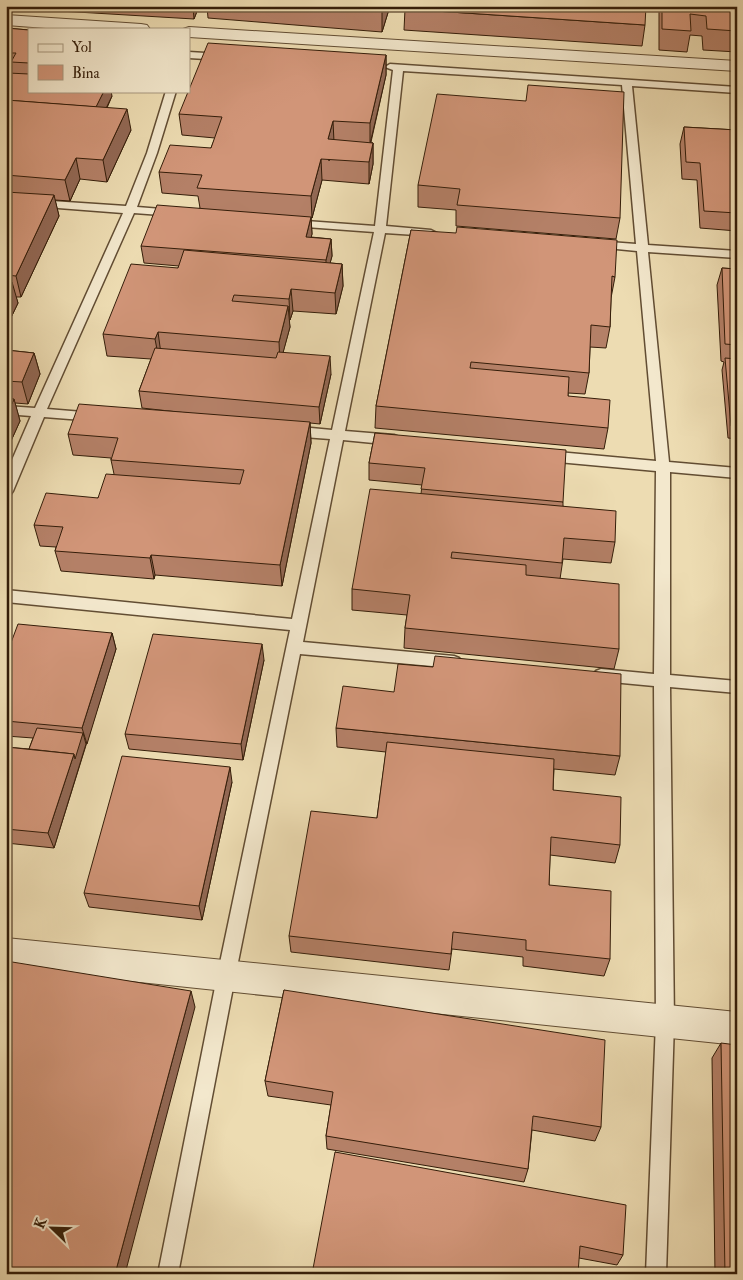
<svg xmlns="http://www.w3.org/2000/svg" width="743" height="1280" font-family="'IM FELL Double Pica',serif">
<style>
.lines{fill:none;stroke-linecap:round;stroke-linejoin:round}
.service-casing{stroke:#624d33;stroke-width:3}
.tertiary-casing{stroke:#624d33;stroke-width:2}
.service{fill:#f3e8cd;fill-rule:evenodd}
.tertiary{fill:#f3e8cd;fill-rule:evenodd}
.wall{fill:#b48067;stroke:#341d09}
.shaded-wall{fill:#926854;stroke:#341d09}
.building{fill:#d19578;stroke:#341d09}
</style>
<rect width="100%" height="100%" fill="#eddcb2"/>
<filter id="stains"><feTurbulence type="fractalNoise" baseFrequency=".004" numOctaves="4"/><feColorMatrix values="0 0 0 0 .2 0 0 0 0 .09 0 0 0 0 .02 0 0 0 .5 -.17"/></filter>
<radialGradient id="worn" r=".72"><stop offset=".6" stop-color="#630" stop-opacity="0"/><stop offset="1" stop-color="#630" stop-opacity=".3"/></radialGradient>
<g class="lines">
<!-- service casing -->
<g class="service-casing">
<g id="service">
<path d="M189 52 222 54 227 57 222 60 189 58Z"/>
<path d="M390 64 737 87V93L632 86 648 245 737 251V258L648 252 669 462 737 468V478L670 472V675L737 681V693L670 687 674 1022 666 1274H646L656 1022 654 686 601 681 596 679 593 675 596 671 601 669 654 674 656 471 547 461 542 459 540 456 542 453 547 451 656 461 637 251 596 247 590 244 596 241 636 244 622 85 403 71 386 226 431 230 437 233 431 236 385 233 345 431 394 435 399 437 401 440 399 443 394 445 343 440 303 642 454 656 459 658 462 662 459 666 454 668 300 654 235 977 178 1274H158L217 977 290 630 6 602V590L292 619 330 439 290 436 285 434 283 431 285 428 290 426 332 430 374 232 292 226 286 223 292 220 375 226 393 70 385 67Z"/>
<path d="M166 91H176L157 153 137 207 174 210 180 213 174 216 134 213 47 409 95 413 100 414 101 417 100 420 95 421 44 417 13 491 11 494 6 496V474L31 416 6 414V406L35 408 123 213 6 204V198L126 206 147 153Z"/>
</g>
</g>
<!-- tertiary casing -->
<g class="tertiary-casing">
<g id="tertiary">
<path d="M6 15 141 24 147 25 150 29H59L6 25Z"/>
<path d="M189 27 737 61V71L189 37V29H183Z"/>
<path d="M6 938 737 1012V1045L6 968Z"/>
</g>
</g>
<!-- service -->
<use href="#service" class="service"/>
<!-- tertiary -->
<use href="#tertiary" class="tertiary"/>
</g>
<!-- wall -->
<g class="wall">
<path d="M6 6H12L11 9H6Z"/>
<path d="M42 6H199L194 19 43 10Z"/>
<path d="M207 6H390L382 32 208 18Z"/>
<path d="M659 6H737V52L703 50 702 36 690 35 687 52 659 50Z"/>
<path d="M405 9 645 25 642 46 404 30Z"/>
<path d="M6 28 29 30V91L112 96 107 108 131 130 107 182 80 179 70 201 55 200 59 216 21 297H16L18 303 6 328V75L7 73H6Z"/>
<path d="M386 55V75L371 142 373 143V164L369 184 322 180 312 218H311L312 234 311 237 331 239 332 256 330 263 342 264 343 286 336 314 293 311 290 320H289L290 327 283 352 331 374 320 424 310 423 311 443 282 586 155 575 154 579 61 571 55 551 56 547 40 546 34 525 98 498 114 474 111 460V458L73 455 68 434 187 413 142 408 139 391 151 359 107 356 103 334 178 268 179 266 144 263 141 246 200 208 198 196 162 193 159 172 211 148 215 138 182 135 179 114Z"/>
<path d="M526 101 620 218 616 239 456 226V210L418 207V185Z"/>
<path d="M684 127 737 130V231L700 228 697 180 682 179 680 144Z"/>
<path d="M411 230 615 277 611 298 610 327 606 348 590 347 589 373 585 394 568 393V396L608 428 604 449 375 428 376 406Z"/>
<path d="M722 268 737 269V439L728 438 722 370 724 362 721 361 717 285Z"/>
<path d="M6 350 34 353 40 374 28 404 15 403 20 421 6 452Z"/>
<path d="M375 433 563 502V506L615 542 611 563 563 559 560 579 619 649 614 669 404 648 405 628 407 615 352 610V589L421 494 422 485 369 480V463Z"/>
<path d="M737 501V524L735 506Z"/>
<path d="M112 633 116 649 54 848 6 843V747L29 749 33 738 6 736V656Z"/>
<path d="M264 660 243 760 129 749 125 734Z"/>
<path d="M336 728 620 756 615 775 554 769 553 790 620 845 615 863 550 855 549 885 610 959 604 976 523 966V957L452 949 449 970 291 952 289 936 377 818 386 752 337 747Z"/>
<path d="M232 782 202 920 89 907 84 893Z"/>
<path d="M284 990 601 1127 595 1141 532 1130 528 1169 524 1182 327 1149 326 1136 331 1105 268 1096 265 1081Z"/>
<path d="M721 1043 737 1274H715L712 1058Z"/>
<path d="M335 1152 623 1255 617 1265 579 1258Z"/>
</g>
<!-- shaded-wall -->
<g class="shaded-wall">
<path d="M193 6H199L194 19Z"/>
<path d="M384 6H390L382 32V11Z"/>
<path d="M386 55V75L370 144V123Z"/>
<path d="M104 91H111L112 96 98 125 95 108Z"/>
<path d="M127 109 131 130 107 182 103 160Z"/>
<path d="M333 121 334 142 329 161 328 139Z"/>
<path d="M373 143V164L369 184V162Z"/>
<path d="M76 158 80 179 70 201 65 180Z"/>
<path d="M321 159 322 180 312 218 311 196Z"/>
<path d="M54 195 59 216 21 297 16 276Z"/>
<path d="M311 217 312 234 307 254 306 237Z"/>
<path d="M331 239 332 256 326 278V260Z"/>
<path d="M342 264 343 286 336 314 335 293Z"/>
<path d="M12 282 18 303 6 328V294Z"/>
<path d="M291 289 293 311 290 320 289 299Z"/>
<path d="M288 306 290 327 280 364 279 342Z"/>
<path d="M158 332 161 354 159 360 155 339Z"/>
<path d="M34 353 40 374 28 404 22 382Z"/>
<path d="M330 356 331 374 320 424 319 407Z"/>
<path d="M14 399 20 421 6 452V417Z"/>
<path d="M310 422 311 443 282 586 280 565Z"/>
<path d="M151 555 155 575 154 579 150 558Z"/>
<path d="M112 633 116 649 87 744 82 728Z"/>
<path d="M262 644 264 660 243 760 241 744Z"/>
<path d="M83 733 86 744 54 848 48 833 74 754Z"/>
<path d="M230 767 232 782 202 920 199 906Z"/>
<path d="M191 991 195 1007 125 1274H115Z"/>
</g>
<!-- building -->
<g class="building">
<path d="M318 6H384L382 11Z"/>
<path d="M405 6H646L645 25 405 9Z"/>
<path d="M662 6H737V31L707 29 706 16 690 14 691 31 662 29Z"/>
<path d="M6 28 29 30V63L11 62 16 53H6Z"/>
<path d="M208 43 386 55 370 123 333 121 328 139 373 143 369 162 321 159 311 196 197 188 202 175 159 172 170 145 211 148 222 117 179 114Z"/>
<path d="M8 73 29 74V91H104L96 107 6 100V75Z"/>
<path d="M528 85 624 92 620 218 457 205 460 189 418 185 437 94 526 101Z"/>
<path d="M6 100 127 109 103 160 76 158 65 180 6 175Z"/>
<path d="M684 127 737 130V213L704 211 700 163 686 162Z"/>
<path d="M6 192 54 195 16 276 6 275Z"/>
<path d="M157 205 311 217 306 237 331 239 326 260 141 246Z"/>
<path d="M457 227 617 240 615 277 612 276 610 327 591 325 589 373 471 362 470 368 569 377 568 396 610 400 608 428 376 406 411 230 456 233Z"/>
<path d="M184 250 342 264 335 293 291 289 289 299 234 295 232 301 288 306 279 342 158 332 155 339 103 334 131 264 178 268Z"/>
<path d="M722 268 737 269V345L725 344Z"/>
<path d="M6 281 12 282 6 294Z"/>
<path d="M155 348 276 358 278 352 330 356 319 407 139 391Z"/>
<path d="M6 350 34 353 22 382 6 381Z"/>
<path d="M725 358 737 359V426H731Z"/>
<path d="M6 398 14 399 6 417Z"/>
<path d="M79 404 310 422 280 565 151 555 150 558 55 551 63 527 34 525 46 493 98 498 106 474 240 484 244 470 111 460 118 438 68 434Z"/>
<path d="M375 433 566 450 563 502 421 489 425 468 369 463Z"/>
<path d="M370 489 616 511 615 542 564 538 562 563 452 552 451 558 526 565V575L619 584V649L405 628 410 595 352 589Z"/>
<path d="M18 624 112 633 82 728 6 721V656Z"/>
<path d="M153 634 262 644 241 744 125 734Z"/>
<path d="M435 656 621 674 620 756 336 728 343 686 394 692 398 664 433 667Z"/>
<path d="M37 728 83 733 75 759 74 754 29 749Z"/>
<path d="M387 742 554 759 553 790 621 797 620 845 551 837 549 885 611 891 610 959 526 950V940L453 932 451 954 289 936 311 811 377 818Z"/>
<path d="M6 747 74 754 48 833 6 829Z"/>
<path d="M122 756 230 767 199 906 84 893Z"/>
<path d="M6 961 191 991 115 1274H6Z"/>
<path d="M284 990 605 1040 601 1127 533 1116 528 1169 326 1136 333 1092 265 1081Z"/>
<path d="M721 1043 737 1045V1274H725Z"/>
<path d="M335 1152 626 1205 623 1255 580 1246 578 1274H312Z"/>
<path d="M231 1270 250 1274H230Z"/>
</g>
<!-- margin -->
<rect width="743" height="1280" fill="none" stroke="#eddcb2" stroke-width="25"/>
<rect x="8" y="8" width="728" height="1265" fill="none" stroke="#341d09" stroke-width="2.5"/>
<rect x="12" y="12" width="718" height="1255" fill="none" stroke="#341d09"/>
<!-- legend -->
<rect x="28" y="28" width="162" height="65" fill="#f3e8cd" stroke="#a7977f"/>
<rect x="38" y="44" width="25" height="8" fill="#f3e8cd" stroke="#a7977f"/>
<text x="72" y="52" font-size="15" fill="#341d09">Yol</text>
<rect x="38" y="65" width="25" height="15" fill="#d19578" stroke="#a7977f"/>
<text x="72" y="78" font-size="15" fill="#341d09">Bina</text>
<!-- north arrow -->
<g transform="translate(52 1228) rotate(293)" stroke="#f3e8cd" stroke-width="4" paint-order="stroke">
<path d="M0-4L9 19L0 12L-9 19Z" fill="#341d09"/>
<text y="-8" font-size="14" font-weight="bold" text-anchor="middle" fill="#341d09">K</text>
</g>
<rect width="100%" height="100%" filter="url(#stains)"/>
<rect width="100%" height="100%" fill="url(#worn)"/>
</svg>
